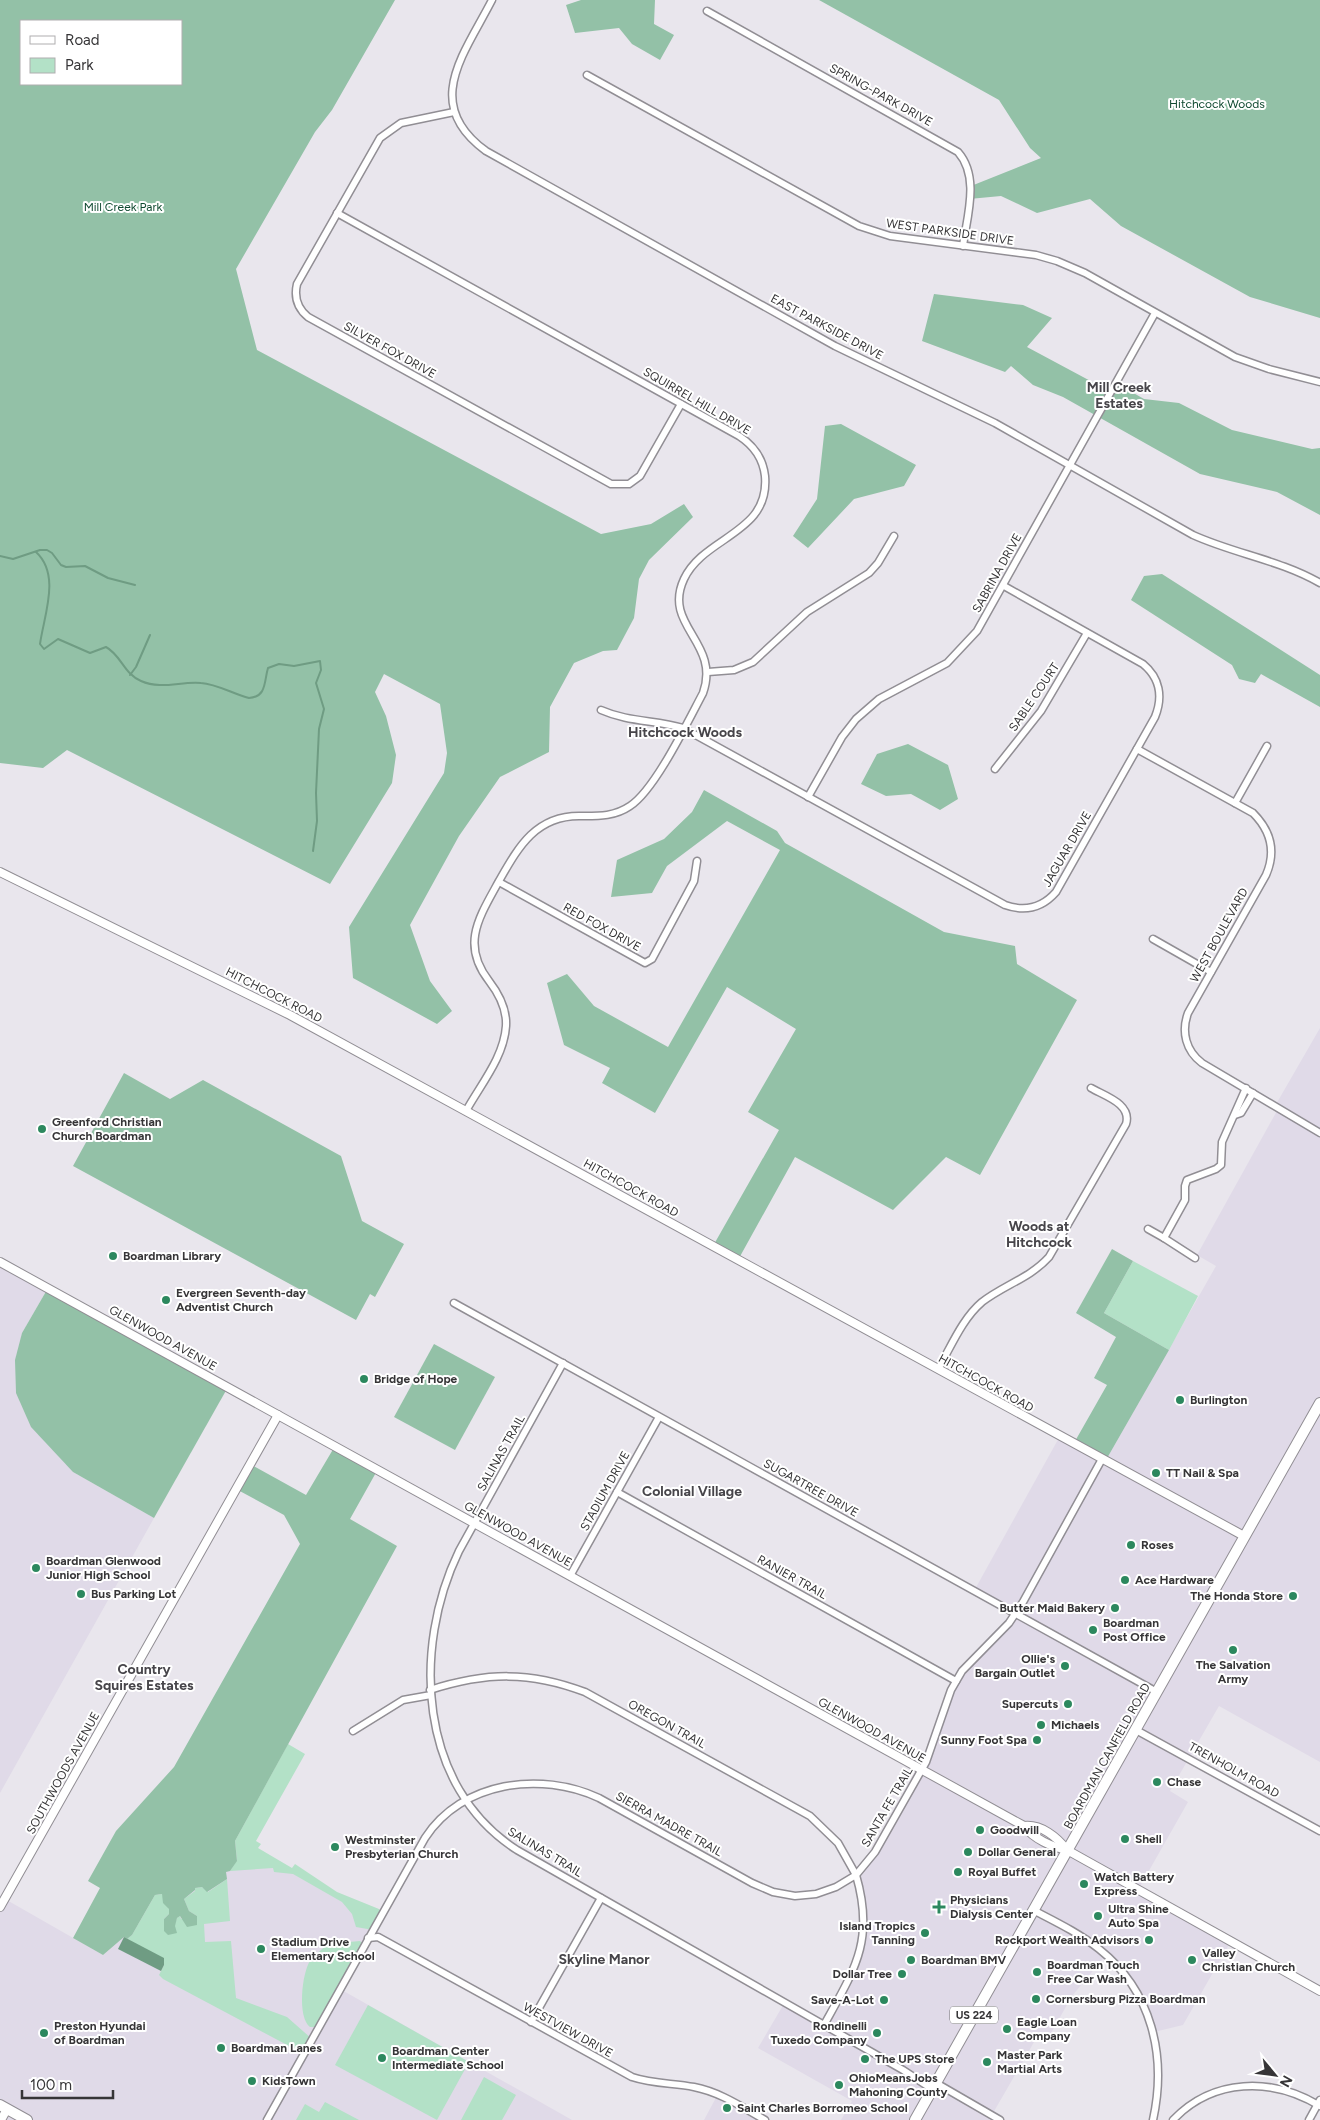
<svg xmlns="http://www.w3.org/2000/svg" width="1320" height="2120" font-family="Figtree,sans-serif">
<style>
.built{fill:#e0dae8}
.green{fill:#b3e1c7}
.forest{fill:#93c1a7;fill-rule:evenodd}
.water{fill:#6f9c83}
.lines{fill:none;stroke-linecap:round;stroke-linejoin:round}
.stream{stroke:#6f9c83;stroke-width:2}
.minor-casing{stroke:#918e94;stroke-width:9}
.tertiary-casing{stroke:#918e94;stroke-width:10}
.primary-casing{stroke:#918e94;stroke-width:12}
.minor{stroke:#fff;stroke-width:6}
.tertiary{stroke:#fff;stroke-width:8}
.primary{stroke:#fff;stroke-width:10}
.poi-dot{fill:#2c885e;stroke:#fff;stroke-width:2}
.labels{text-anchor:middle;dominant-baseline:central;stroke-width:4;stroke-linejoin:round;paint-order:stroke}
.shield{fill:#fff;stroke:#727273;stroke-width:1}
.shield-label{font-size:11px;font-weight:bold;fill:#363537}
.street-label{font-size:12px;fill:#363537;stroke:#fff}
.park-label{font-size:12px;fill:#0f4930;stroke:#fff}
.poi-label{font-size:12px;font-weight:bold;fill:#363537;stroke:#fff;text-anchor:start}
.neighbourhood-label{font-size:14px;font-weight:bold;fill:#47454a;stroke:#fff}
</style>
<rect width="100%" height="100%" fill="#e9e6ed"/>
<!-- built -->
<g class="built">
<path d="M1320 1028V1762L1219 1706 1170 1791 1188 1802 1138 1890 1231 1941 1183 2025 1154 2032 1145 2007 1106 1955 1072 1996 1046 2042 1037 2037 989 2120H841L852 2101 758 2048 785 2002 825 2025 852 1975 863 1938 856 1875 871 1858 917 1777 962 1671 1015 1614 974 1591 1060 1436 1106 1460 1216 1266 1197 1255 1278 1109 1275 1106Z"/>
<path d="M0 1262 48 1288 22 1333 73 1472 154 1518 0 1793Z"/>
<path d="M235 1841 379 1921 340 1989 572 2120H0V1905L5 1899 103 1955Z"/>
<path d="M718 2094 765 2120H704Z"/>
</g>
<!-- green -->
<g class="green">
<path d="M1133 1261 1198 1296 1169 1350 1104 1313Z"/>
<path d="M288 1744 305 1754 256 1841 261 1844 258 1848 292 1868 295 1864 337 1892 379 1909 383 1913 373 1930 356 1927 352 1914 342 1902 293 1874 274 1872 273 1868 230 1871 237 1860 235 1841Z"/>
<path d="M227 1879 230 1921 204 1924 205 1942 231 1941 236 1998 287 2017 312 2039 304 2054 163 1979 159 1975 164 1965 127 1939 132 1935 155 1895 162 1894 169 1909V1914L164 1919V1931L174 1926 177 1918 180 1916 181 1919 197 1916 189 1911 184 1899 195 1891V1888L202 1887 208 1892Z"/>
<path d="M360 1941 364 1945 319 2027H310C297 2017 302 1973 310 1961 315 1954 322 1950 327 1944Z"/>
<path d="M368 2005 469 2062 437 2120 335 2065Z"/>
<path d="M484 2077 516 2095 502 2120H461Z"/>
<path d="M325 2102 359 2120H296L305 2104 319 2112Z"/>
</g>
<!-- forest -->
<g class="forest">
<path d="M0 0H395L332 110 315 132 236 269 257 350 601 534 651 524 684 504 693 517 649 560 639 579 634 618 617 650 603 651 574 663 550 707 549 752 500 777 459 836 410 925 430 981 452 1011 437 1024 353 978 349 927 444 773 447 753 440 704 384 674 375 692 386 716 396 755 392 783 330 884 67 750 43 768 0 763ZM21 21H181V84H21Z"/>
<path d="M581 0H655L654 24 674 35 660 60 632 44 619 28 575 33 566 5Z"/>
<path d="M819 0H1320V318L1250 297 1121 226 1090 199 1037 213 1001 196 969 199 971 186 1041 158 1030 148 999 100Z"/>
<path d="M934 294 1023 305 1052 318 1027 347 1111 392 1116 383 1144 399 1179 403 1232 430 1312 449 1320 448V515L1277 492 1200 474 1063 397 1033 385 1011 366 1005 372 922 341Z"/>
<path d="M841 424 916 465 904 486 854 499 808 548 793 536 817 499 825 426Z"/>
<path d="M1162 574 1320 675V707L1261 674 1255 683 1239 679 1232 665 1131 600 1144 576Z"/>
<path d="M908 744 948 765 958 799 940 810 911 794 886 796 861 784 877 754Z"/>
<path d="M704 790 777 831 785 843 944 932 1015 946 1017 964 1077 1000 980 1175 946 1157 893 1210 795 1157 738 1260 713 1246 779 1130 748 1112 796 1029 727 987 655 1113 602 1083 610 1068 564 1045 547 983 567 974 594 1006 668 1047 780 850 727 821 667 866 652 893 611 897 617 860 664 839 692 812Z"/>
<path d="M124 1073 170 1099 203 1080 341 1156 362 1221 404 1244 375 1297 370 1294 356 1320 73 1166Z"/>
<path d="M1112 1249 1133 1261 1104 1313 1169 1350 1106 1460 1074 1443 1107 1385 1094 1378 1116 1337 1076 1313Z"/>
<path d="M48 1288 228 1387 154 1518 73 1472 31 1427 16 1393 15 1360 22 1333Z"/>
<path d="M434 1344 495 1377 455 1450 394 1417Z"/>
<path d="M335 1446 378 1469 350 1519 397 1546 235 1841 237 1861 230 1871 226 1872 227 1879 207 1892 202 1887 195 1888V1890L184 1899 189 1911 197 1916V1925L187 1927 180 1916 177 1918 175 1926 177 1933 168 1935 164 1931V1919L169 1914V1909L163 1903 162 1894 155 1895 132 1935 127 1939 124 1937 103 1955 73 1938 100 1888 88 1881 116 1831 174 1767 300 1544 284 1515 236 1489 250 1464 306 1495Z"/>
</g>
<!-- water -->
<path class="water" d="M124 1937 164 1958V1965L161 1971 118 1949Z"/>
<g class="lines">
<!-- stream -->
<g class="stream">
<path d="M36 552C61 575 44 615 40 644L44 649 58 639 90 653 106 647C121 655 124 674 141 681 161 690 181 681 201 683 217 684 233 694 249 698 267 697 264 681 268 668L279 664 294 666 320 661 321 670 316 683 324 709 319 729 316 793 317 821 313 851"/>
<path d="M0 556 13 559 40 550H47L52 553 61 565 66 567 85 566 108 578 135 585"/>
<path d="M130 675 136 667 150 635"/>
</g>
<!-- minor casing -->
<g class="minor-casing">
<g id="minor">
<path d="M492 0C465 53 421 104 486 151L835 346 995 423 1193 535C1235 554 1280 560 1320 583"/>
<path d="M707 11 958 152C980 177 967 216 963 246"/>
<path d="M587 75 859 226 890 236 1036 255 1057 261 1085 273 1235 357 1269 369 1320 382"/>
<path d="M454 112 401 123 380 138 297 284C294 297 297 308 308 317L611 484H629L640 476 681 404"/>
<path d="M337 213 739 436C753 445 763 459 765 476 770 534 704 536 684 579 662 626 721 642 703 693 688 721 655 790 630 806 614 817 597 816 579 816 535 816 518 848 499 881 480 916 460 944 489 981 499 994 507 1009 506 1026 504 1057 481 1084 466 1111"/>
<path d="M708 672 734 670 753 662 807 612 869 573 878 563 894 536"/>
<path d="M601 710C628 722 655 720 683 728L1005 905C1025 912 1042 908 1056 892L1155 717C1163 697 1160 678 1143 664L1004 586"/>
<path d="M1137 749 1253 813C1271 831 1276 852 1266 875L1188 1013C1181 1032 1186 1051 1202 1063L1320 1133"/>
<path d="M995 769 1041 711 1087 633"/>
<path d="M808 797 842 737 856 719 879 699 947 663 977 631 1155 313"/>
<path d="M1235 803 1267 746"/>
<path d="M499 882 645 963 652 959 694 881 697 861"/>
<path d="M1153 939 1211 972"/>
<path d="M1235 1115 1241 1113 1253 1093"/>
<path d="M1148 1229 1164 1238"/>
<path d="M1195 1258 1164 1238 1185 1200V1186L1187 1180 1216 1169 1221 1165 1222 1142 1246 1088"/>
<path d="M454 1303 1157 1692"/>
<path d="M563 1363 459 1551C412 1648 418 1787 517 1850L903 2070 932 2089"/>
<path d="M938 1369C951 1347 962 1319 982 1302 1004 1285 1030 1278 1049 1257L1126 1124C1132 1104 1105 1096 1091 1088"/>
<path d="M617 1492 956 1681"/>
<path d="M570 1576 659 1417"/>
<path d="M1136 1730 1320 1831"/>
<path d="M353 1731 403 1700 431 1695"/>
<path d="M1033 1910C1056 1922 1079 1933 1099 1949 1152 1991 1167 2056 1153 2120"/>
<path d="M368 1938 378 1937 632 2077C653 2084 673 2083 694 2087 720 2092 742 2107 765 2120"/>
<path d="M531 2022 601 1898"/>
<path d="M824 2025C855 1969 875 1940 856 1875L875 1852 926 1762 951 1690 962 1671 1009 1623 1023 1602 1102 1459"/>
<path d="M936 2083 1000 2120"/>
<path d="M267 2120 425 1838C462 1781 541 1771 599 1798L752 1883 773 1892 795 1896 816 1894 836 1887 856 1875 838 1843 810 1816 585 1692C530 1671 486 1672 430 1690"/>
<path d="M1173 2120C1213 2078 1272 2077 1320 2106"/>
<path d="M1309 2120 1320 2100"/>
</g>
</g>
<!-- tertiary casing -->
<g class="tertiary-casing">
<g id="tertiary">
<path d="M0 872 290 1015 1244 1536"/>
<path d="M0 1262 1024 1826C1034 1839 1052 1847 1067 1850L1320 1991"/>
<path d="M1024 1826C1041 1824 1057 1837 1067 1850"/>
<path d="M0 1907 278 1415"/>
<path d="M1 2120 7 2109"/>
</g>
</g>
<!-- primary casing -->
<g class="primary-casing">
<g id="primary">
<path d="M0 2105 27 2120"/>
<path d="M915 2120 1320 1403"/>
</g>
</g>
<!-- minor -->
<use href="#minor" class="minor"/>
<!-- tertiary -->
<use href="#tertiary" class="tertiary"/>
<!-- primary -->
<use href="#primary" class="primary"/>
</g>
<!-- markers -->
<g class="poi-dot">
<circle cx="42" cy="1129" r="5"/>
<circle cx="113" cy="1256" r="5"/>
<circle cx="166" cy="1300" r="5"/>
<circle cx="364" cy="1379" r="5"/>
<circle cx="1180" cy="1400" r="5"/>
<circle cx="1156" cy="1473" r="5"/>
<circle cx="1131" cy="1545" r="5"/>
<circle cx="36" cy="1568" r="5"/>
<circle cx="1125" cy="1580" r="5"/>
<circle cx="81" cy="1594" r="5"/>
<circle cx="1293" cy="1596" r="5"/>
<circle cx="1115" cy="1608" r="5"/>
<circle cx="1093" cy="1630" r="5"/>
<circle cx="1233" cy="1650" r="5"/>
<circle cx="1065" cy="1666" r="5"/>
<circle cx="1068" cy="1704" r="5"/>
<circle cx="1041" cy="1725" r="5"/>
<circle cx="1037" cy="1740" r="5"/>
<circle cx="1157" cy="1782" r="5"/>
<circle cx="980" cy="1830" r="5"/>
<circle cx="1125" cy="1839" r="5"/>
<circle cx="335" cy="1847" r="5"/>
<circle cx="968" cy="1852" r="5"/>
<circle cx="958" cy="1872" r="5"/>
<circle cx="1084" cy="1884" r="5"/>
<path d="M936.5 1899.5h5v5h5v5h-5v5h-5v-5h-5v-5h5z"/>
<circle cx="1098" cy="1916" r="5"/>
<circle cx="925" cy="1933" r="5"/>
<circle cx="1149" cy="1940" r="5"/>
<circle cx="261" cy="1949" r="5"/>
<circle cx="911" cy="1960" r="5"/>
<circle cx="1192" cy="1960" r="5"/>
<circle cx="1037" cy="1972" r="5"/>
<circle cx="902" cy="1974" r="5"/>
<circle cx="1036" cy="1999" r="5"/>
<circle cx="884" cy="2000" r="5"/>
<circle cx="1007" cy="2029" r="5"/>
<circle cx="44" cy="2033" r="5"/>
<circle cx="877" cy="2033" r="5"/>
<circle cx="221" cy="2048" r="5"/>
<circle cx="382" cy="2058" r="5"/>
<circle cx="865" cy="2059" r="5"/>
<circle cx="987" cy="2062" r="5"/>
<circle cx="252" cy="2081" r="5"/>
<circle cx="839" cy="2085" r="5"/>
<circle cx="727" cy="2108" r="5"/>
</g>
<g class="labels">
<!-- shield labels -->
<rect class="shield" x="950" y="2006.5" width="48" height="17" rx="4"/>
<g class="shield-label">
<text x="974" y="2015">US 224</text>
</g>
<!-- street labels -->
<g class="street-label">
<text transform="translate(881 95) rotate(29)">SPRING-PARK DRIVE</text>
<text transform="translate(950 232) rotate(8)">WEST PARKSIDE DRIVE</text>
<text transform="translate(827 327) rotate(28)">EAST PARKSIDE DRIVE</text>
<text transform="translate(390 350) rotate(29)">SILVER FOX DRIVE</text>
<text transform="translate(697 401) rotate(30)">SQUIRREL HILL DRIVE</text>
<text transform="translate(997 573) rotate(-61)">SABRINA DRIVE</text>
<text transform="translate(1034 697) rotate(-56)">SABLE COURT</text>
<text transform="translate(1067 849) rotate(-60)">JAGUAR DRIVE</text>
<text transform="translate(602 927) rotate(29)">RED FOX DRIVE</text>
<text transform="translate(1219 935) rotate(-61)">WEST BOULEVARD</text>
<text transform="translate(274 995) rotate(27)">HITCHCOCK ROAD</text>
<text transform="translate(631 1188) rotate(29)">HITCHCOCK ROAD</text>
<text transform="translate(163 1338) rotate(29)">GLENWOOD AVENUE</text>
<text transform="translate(986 1383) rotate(29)">HITCHCOCK ROAD</text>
<text transform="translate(501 1453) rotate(-61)">SALINAS TRAIL</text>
<text transform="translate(811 1488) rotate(29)">SUGARTREE DRIVE</text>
<text transform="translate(605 1491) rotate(-61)">STADIUM DRIVE</text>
<text transform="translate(518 1534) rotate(29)">GLENWOOD AVENUE</text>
<text transform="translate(792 1577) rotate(29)">RANIER TRAIL</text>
<text transform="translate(667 1724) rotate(29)">OREGON TRAIL</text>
<text transform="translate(872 1730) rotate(29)">GLENWOOD AVENUE</text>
<text transform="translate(1107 1756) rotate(-61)">BOARDMAN CANFIELD ROAD</text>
<text transform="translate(1234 1770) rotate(29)">TRENHOLM ROAD</text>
<text transform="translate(63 1773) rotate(-61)">SOUTHWOODS AVENUE</text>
<text transform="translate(887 1807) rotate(-60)">SANTA FE TRAIL</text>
<text transform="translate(669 1824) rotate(29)">SIERRA MADRE TRAIL</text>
<text transform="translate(545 1852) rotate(31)">SALINAS TRAIL</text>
<text transform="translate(568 2030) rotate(29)">WESTVIEW DRIVE</text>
</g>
<!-- park labels -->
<g class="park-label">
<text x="1217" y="104">Hitchcock Woods</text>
<text x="123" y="207">Mill Creek Park</text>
</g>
<!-- poi labels -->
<g class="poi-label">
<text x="52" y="1122">Greenford Christian<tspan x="52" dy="14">Church Boardman</tspan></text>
<text x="123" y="1256">Boardman Library</text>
<text x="176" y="1293">Evergreen Seventh-day<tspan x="176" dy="14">Adventist Church</tspan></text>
<text x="374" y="1379">Bridge of Hope</text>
<text x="1190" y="1400">Burlington</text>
<text x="1166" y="1473">TT Nail &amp; Spa</text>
<text x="1141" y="1545">Roses</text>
<text x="46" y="1561">Boardman Glenwood<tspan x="46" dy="14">Junior High School</tspan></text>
<text x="1135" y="1580">Ace Hardware</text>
<text x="91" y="1594">Bus Parking Lot</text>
<text x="1283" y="1596" text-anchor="end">The Honda Store</text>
<text x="1105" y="1608" text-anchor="end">Butter Maid Bakery</text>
<text x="1103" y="1623">Boardman<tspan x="1103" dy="14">Post Office</tspan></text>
<text x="1055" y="1659" text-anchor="end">Ollie's<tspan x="1055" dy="14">Bargain Outlet</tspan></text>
<text x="1233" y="1665" text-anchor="middle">The Salvation<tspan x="1233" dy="14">Army</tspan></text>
<text x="1058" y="1704" text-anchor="end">Supercuts</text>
<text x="1051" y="1725">Michaels</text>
<text x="1027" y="1740" text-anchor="end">Sunny Foot Spa</text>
<text x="1167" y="1782">Chase</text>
<text x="990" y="1830">Goodwill</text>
<text x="1135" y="1839">Shell</text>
<text x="345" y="1840">Westminster<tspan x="345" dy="14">Presbyterian Church</tspan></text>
<text x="978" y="1852">Dollar General</text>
<text x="968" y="1872">Royal Buffet</text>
<text x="1094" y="1877">Watch Battery<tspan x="1094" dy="14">Express</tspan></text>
<text x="950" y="1900">Physicians<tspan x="950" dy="14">Dialysis Center</tspan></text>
<text x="1108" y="1909">Ultra Shine<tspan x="1108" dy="14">Auto Spa</tspan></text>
<text x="915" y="1926" text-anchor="end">Island Tropics<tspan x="915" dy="14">Tanning</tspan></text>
<text x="1139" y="1940" text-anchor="end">Rockport Wealth Advisors</text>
<text x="271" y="1942">Stadium Drive<tspan x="271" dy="14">Elementary School</tspan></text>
<text x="1202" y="1953">Valley<tspan x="1202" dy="14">Christian Church</tspan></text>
<text x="921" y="1960">Boardman BMV</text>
<text x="1047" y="1965">Boardman Touch<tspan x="1047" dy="14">Free Car Wash</tspan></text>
<text x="892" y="1974" text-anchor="end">Dollar Tree</text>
<text x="1046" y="1999">Cornersburg Pizza Boardman</text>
<text x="874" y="2000" text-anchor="end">Save-A-Lot</text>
<text x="1017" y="2022">Eagle Loan<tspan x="1017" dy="14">Company</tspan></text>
<text x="54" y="2026">Preston Hyundai<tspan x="54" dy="14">of Boardman</tspan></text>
<text x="867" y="2026" text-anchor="end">Rondinelli<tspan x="867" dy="14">Tuxedo Company</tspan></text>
<text x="231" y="2048">Boardman Lanes</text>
<text x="392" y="2051">Boardman Center<tspan x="392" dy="14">Intermediate School</tspan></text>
<text x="997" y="2055">Master Park<tspan x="997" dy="14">Martial Arts</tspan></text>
<text x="875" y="2059">The UPS Store</text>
<text x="849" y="2078">OhioMeansJobs<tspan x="849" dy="14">Mahoning County</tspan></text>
<text x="262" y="2081">KidsTown</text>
<text x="737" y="2108">Saint Charles Borromeo School</text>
</g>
<!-- neighbourhood labels -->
<g class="neighbourhood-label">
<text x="1119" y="387">Mill Creek<tspan x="1119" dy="16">Estates</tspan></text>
<text x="685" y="732">Hitchcock Woods</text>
<text x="1039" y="1226">Woods at<tspan x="1039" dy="16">Hitchcock</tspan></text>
<text x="692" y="1491">Colonial Village</text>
<text x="144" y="1669">Country<tspan x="144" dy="16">Squires Estates</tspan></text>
<text x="604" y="1959">Skyline Manor</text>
</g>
</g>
<!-- legend -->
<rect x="20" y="20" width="162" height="65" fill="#ffffff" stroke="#afaeaf"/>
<rect x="30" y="36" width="25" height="8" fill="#ffffff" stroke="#afaeaf"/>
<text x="65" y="45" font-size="15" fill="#363537">Road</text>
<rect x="30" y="58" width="25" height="15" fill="#b3e1c7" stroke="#afaeaf"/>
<text x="65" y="70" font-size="15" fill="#363537">Park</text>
<!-- north arrow -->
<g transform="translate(1275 2075) rotate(119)" stroke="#ffffff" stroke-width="4" paint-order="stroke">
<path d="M0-4L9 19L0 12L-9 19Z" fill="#363537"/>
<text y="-8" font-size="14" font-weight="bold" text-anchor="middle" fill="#363537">N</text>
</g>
<!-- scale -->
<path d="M22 2090v8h91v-8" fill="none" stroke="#363537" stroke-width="2.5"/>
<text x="30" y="2090" font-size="15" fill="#363537" stroke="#ffffff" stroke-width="4" paint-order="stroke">100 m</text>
</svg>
